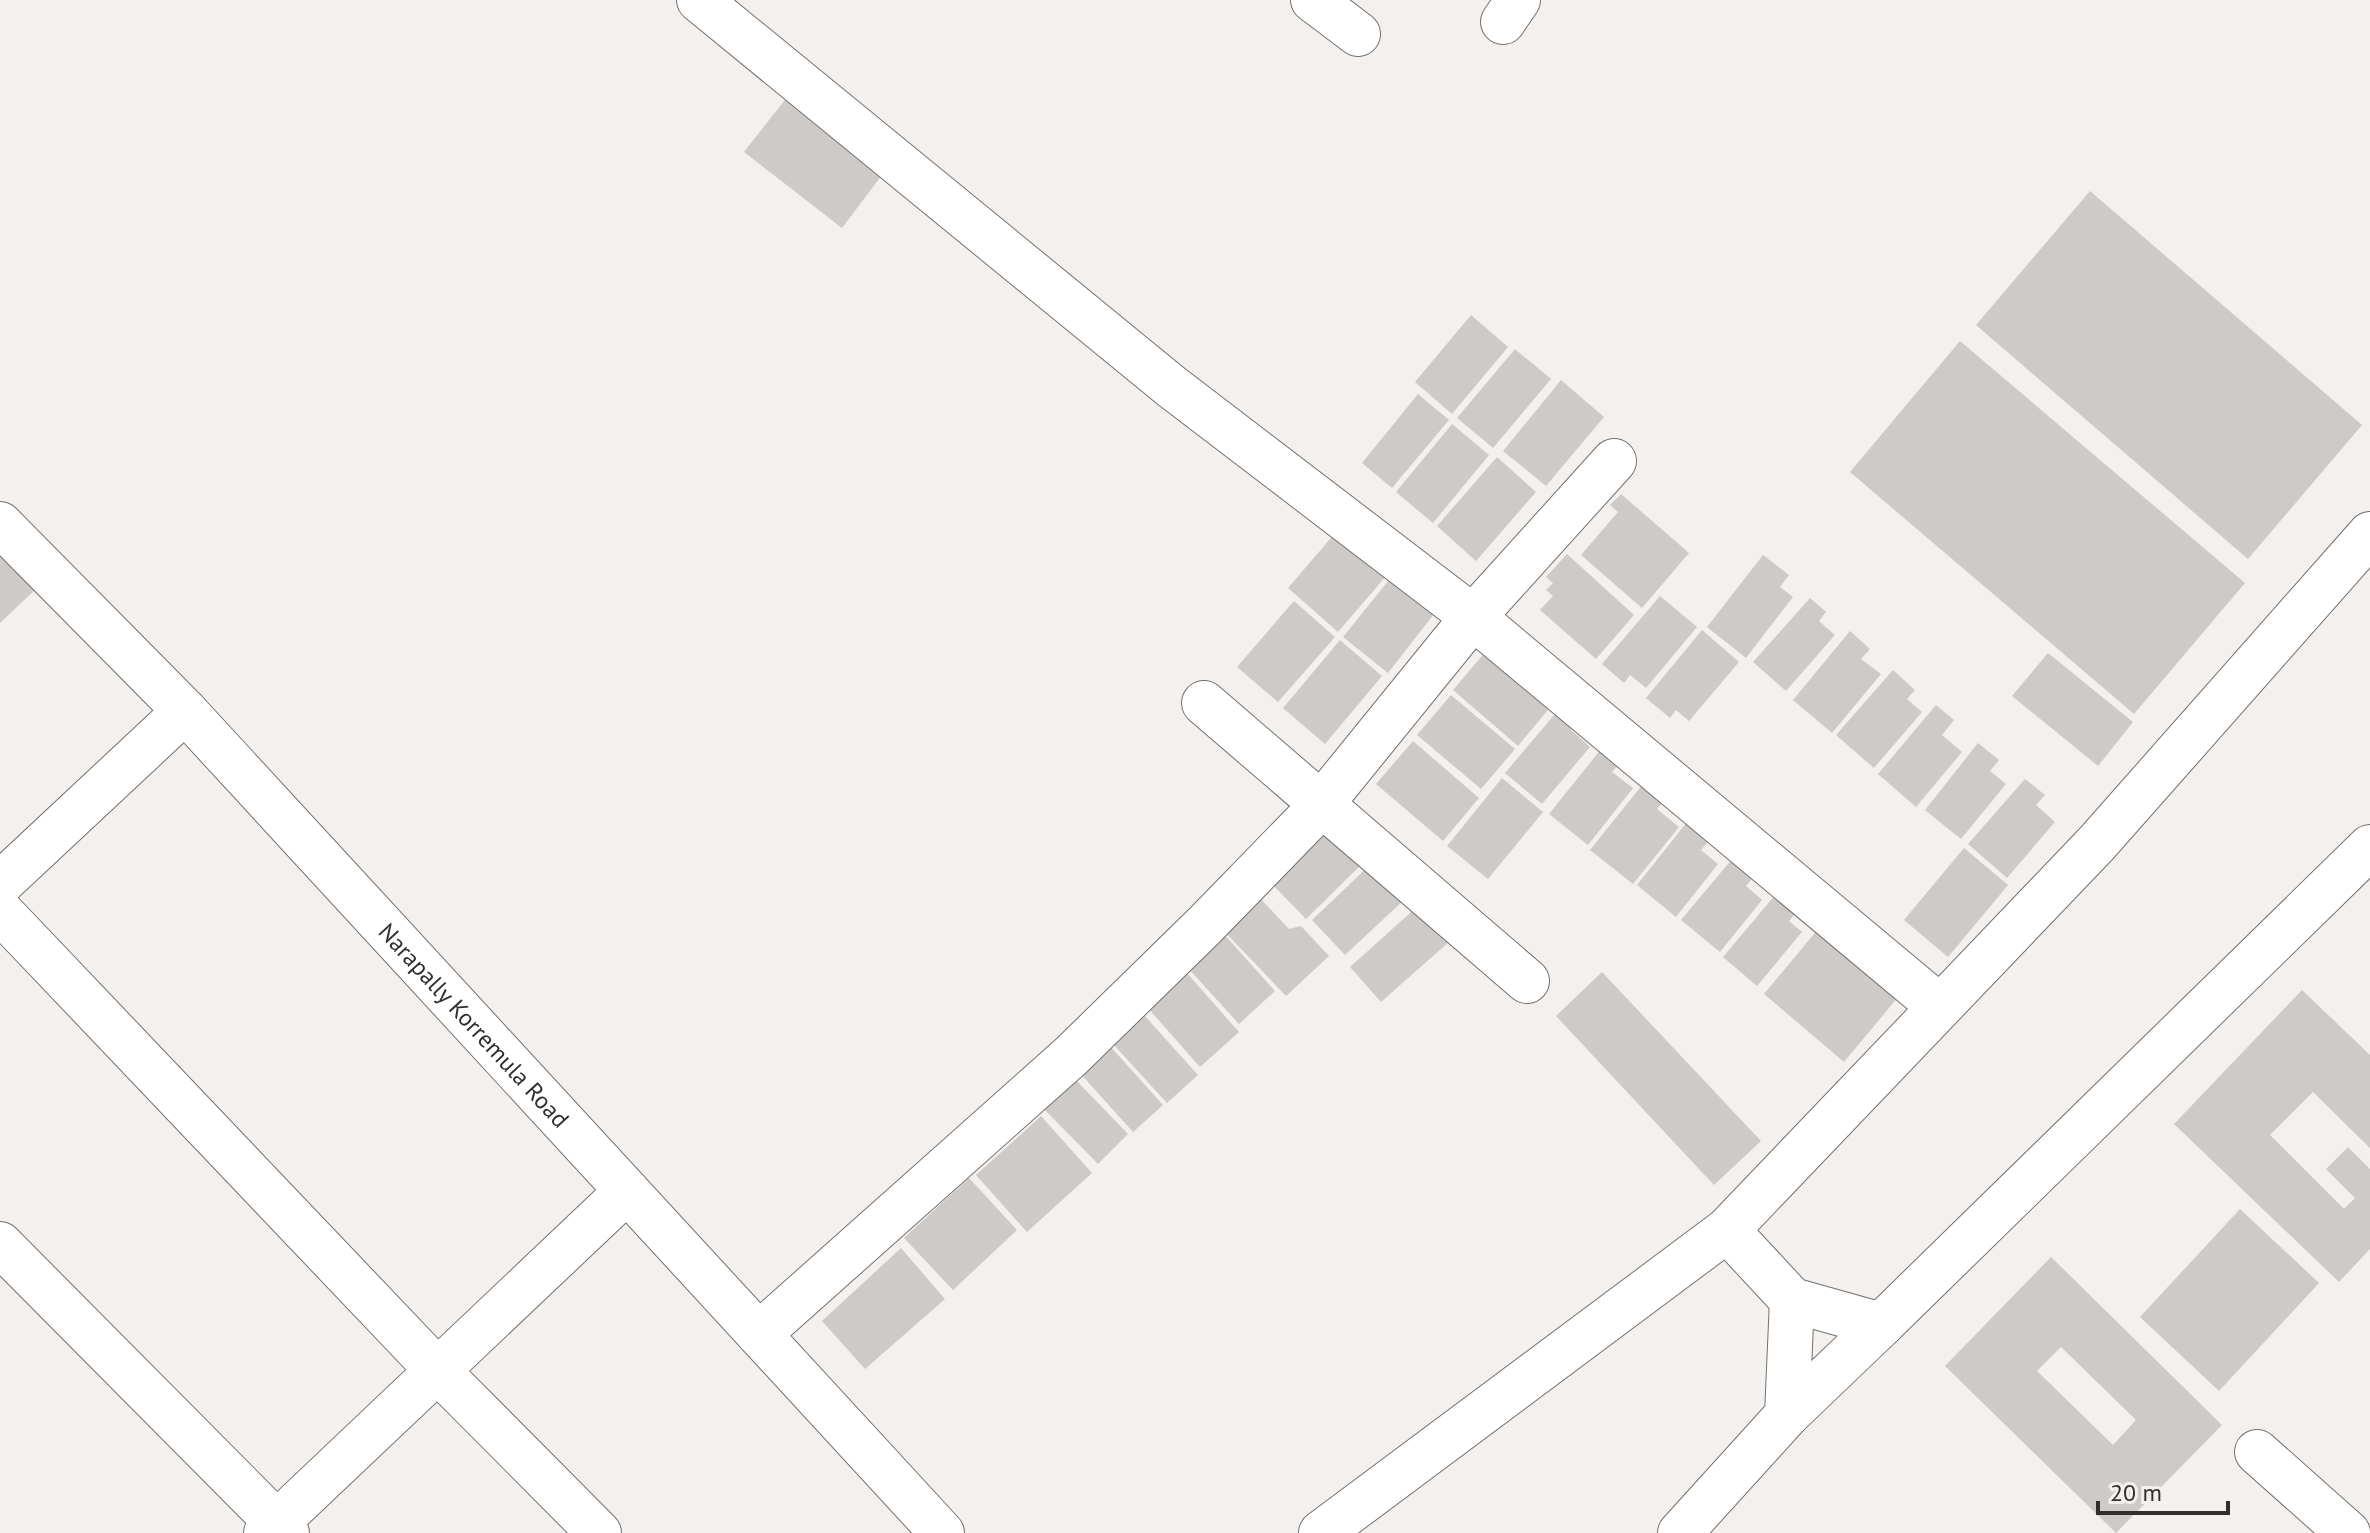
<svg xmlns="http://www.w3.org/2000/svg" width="2370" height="1533" font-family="'PT Sans',sans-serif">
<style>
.building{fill:#cdcac8;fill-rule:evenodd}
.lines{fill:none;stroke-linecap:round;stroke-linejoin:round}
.minor-casing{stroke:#73716e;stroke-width:46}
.minor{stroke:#fff;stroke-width:44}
.labels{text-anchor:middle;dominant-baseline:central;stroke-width:7;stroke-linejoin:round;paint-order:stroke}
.street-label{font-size:24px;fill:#302f2e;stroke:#f3f0ee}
</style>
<rect width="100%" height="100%" fill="#f3f0ee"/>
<!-- building -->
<g class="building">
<path d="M788 96 885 171 842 228 744 152Z"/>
<path d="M2090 191 2362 425 2248 559 1976 325Z"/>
<path d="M1471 315 1508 347 1452 414 1415 382Z"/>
<path d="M1960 341 2245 583 2134 714 1850 472Z"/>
<path d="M1515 349 1551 379 1493 448 1457 418Z"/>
<path d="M1561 380 1604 417 1546 486 1503 451Z"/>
<path d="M1418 394 1449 420 1392 488 1362 463Z"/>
<path d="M1452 424 1489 455 1433 523 1396 492Z"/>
<path d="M1497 457 1536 492 1476 561 1437 526Z"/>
<path d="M1621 494 1689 553 1642 608 1581 555 1618 512 1610 505Z"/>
<path d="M1343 524 1393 568 1338 632 1288 588Z"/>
<path d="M0 543 39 586 0 623Z"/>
<path d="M1567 554 1634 615 1596 659 1540 610 1553 596 1546 590 1553 583 1546 577Z"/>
<path d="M1763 555 1789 575 1780 587 1793 597 1746 658 1707 627Z"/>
<path d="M1397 570 1441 605 1388 673 1343 637Z"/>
<path d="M1660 596 1697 627 1646 688 1630 675 1624 683 1602 664Z"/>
<path d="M1810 598 1826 612 1819 621 1835 635 1786 691 1753 662Z"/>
<path d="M1294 601 1335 637 1278 702 1237 667Z"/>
<path d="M1702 630 1739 662 1689 721 1676 710 1670 718 1646 698Z"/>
<path d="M1850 631 1870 649 1861 659 1881 674 1832 733 1793 700Z"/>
<path d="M1340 640 1382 676 1325 744 1283 708Z"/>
<path d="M1487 650 1552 705 1518 746 1453 690Z"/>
<path d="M2048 653 2133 722 2098 766 2012 696Z"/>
<path d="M1893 670 1915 690 1907 699 1922 712 1874 768 1836 735Z"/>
<path d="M1451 695 1515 749 1481 789 1417 735Z"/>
<path d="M1936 705 1954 720 1942 735 1962 752 1916 807 1878 774Z"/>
<path d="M1560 708 1577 723 1571 730 1590 747 1542 804 1505 773Z"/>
<path d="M1413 741 1479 798 1443 841 1376 784Z"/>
<path d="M1978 743 1999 760 1990 771 2006 784 1961 839 1925 810Z"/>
<path d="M1602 748 1620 763 1612 772 1633 788 1588 845 1549 814Z"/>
<path d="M1502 778 1543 812 1488 879 1447 846Z"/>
<path d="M2025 779 2045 795 2036 805 2055 822 2007 878 1968 844Z"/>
<path d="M1643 784 1664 801 1657 809 1679 827 1633 884 1590 850Z"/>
<path d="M1687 822 1709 840 1701 850 1718 864 1676 917 1637 885Z"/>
<path d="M1333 827 1365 861 1306 919 1273 885Z"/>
<path d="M1964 848 2008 885 1948 957 1904 920Z"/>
<path d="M1733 858 1755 875 1746 886 1762 900 1720 952 1681 920Z"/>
<path d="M1372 863 1405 899 1345 955 1312 920Z"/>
<path d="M1776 894 1797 911 1789 921 1802 932 1757 986 1723 957Z"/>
<path d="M1258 896 1289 929 1301 926 1329 956 1286 996 1222 929Z"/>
<path d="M1419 905 1450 941 1381 1002 1350 967Z"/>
<path d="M1818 929 1899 996 1844 1062 1764 994Z"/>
<path d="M1223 933 1275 991 1239 1024 1187 967Z"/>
<path d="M1186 972 1239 1032 1200 1067 1147 1007Z"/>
<path d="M1602 972 1761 1141 1714 1185 1556 1016Z"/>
<path d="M2302 990 2370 1055V1148L2313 1092 2270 1135 2344 1209 2355 1198 2326 1169 2348 1147 2370 1169V1249L2339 1282 2174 1124Z"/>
<path d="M1144 1015 1198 1075 1167 1103 1113 1044Z"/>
<path d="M1109 1045 1163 1105 1133 1132 1079 1072Z"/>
<path d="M1074 1078 1128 1134 1098 1164 1043 1108Z"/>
<path d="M1041 1116 1092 1173 1027 1232 976 1175Z"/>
<path d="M969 1178 1017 1230 953 1290 904 1238Z"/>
<path d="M2240 1209 2319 1283 2219 1391 2140 1317Z"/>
<path d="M901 1248 945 1299 865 1369 822 1321Z"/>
<path d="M2051 1257 2222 1425 2116 1533 1945 1366ZM2061 1347 2136 1420 2113 1445 2037 1371Z"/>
</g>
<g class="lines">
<!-- minor casing -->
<g class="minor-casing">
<g id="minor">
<path d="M699 0 1172 387 1473 617 1940 1007"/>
<path d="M1313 0 1358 34"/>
<path d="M1503 22 1518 0"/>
<path id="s1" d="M0 524 185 711 942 1533"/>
<path d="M1204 703 1527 981"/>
<path d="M0 884 185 711"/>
<path d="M0 911 437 1370 599 1533"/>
<path d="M1727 1230 1792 1300 1881 1325 2370 847"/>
<path d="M0 1244 287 1533"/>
<path d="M759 1334 1071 1056 1205 925 1314 813 1473 617 1614 461"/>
<path d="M1787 1415 1881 1325"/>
<path d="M2257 1452 2348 1533"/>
<path d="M266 1533 627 1191"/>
<path d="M1321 1533 1727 1230 2097 843 2370 534"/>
<path d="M1680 1533 1787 1415 1792 1300"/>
</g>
</g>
<!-- minor -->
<use href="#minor" class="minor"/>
</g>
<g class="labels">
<!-- street labels -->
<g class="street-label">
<text stroke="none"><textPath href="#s1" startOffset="690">Narapally Korremula Road</textPath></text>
</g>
</g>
<!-- scale -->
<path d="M2098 1501v12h130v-12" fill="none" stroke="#302f2e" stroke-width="4"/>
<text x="2110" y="1501" font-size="24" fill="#302f2e" stroke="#f3f0ee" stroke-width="6" paint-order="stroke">20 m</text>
</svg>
